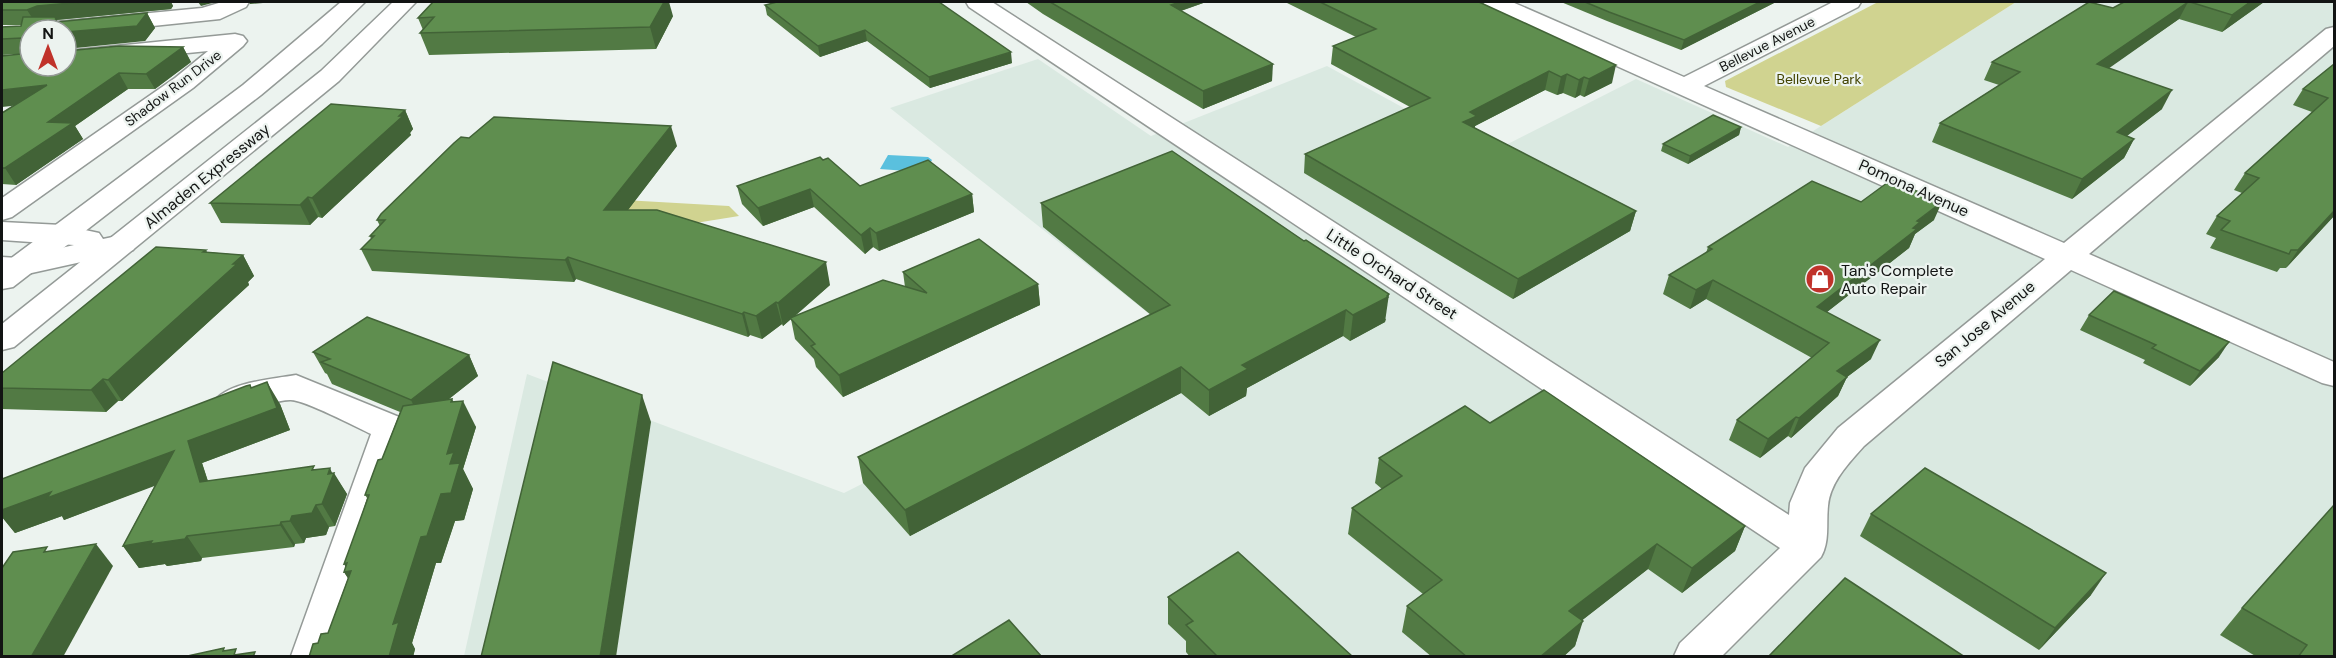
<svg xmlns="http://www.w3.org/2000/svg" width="2336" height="658" font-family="'DM Sans',sans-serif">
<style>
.built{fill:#dae9e1}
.green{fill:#d0d390}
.water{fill:#5ac0de}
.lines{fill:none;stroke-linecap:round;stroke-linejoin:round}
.minor-casing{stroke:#949a97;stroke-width:3}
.major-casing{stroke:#949a97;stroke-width:3}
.minor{fill:#fff;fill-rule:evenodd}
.major{fill:#fff;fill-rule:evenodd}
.wall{fill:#527a44}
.shaded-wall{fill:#426337}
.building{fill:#5f8e4f;stroke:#426337;stroke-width:1.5}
.labels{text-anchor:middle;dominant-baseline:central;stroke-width:4.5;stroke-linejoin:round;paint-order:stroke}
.far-street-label{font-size:14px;fill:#121413;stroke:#ecf3ef}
.far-park-label{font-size:14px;fill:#424301;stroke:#ecf3ef}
.street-label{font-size:16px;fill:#121413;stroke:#ecf3ef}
.poi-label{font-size:16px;fill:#121413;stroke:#ecf3ef;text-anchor:start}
</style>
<rect width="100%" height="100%" fill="#ecf3ef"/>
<!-- built -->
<path class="built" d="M2016 2H2334V656H464L527 374 844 493 1168 329 890 108 1038 59 1151 136 1327 66 1488 154 1636 79 1788 147Z"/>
<!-- green -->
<g class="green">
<path d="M1878 2H2016L1821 126 1726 87 1725 81Z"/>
<path d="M536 195 729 206 739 216 683 225Z"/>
</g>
<!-- water -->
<path class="water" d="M888 155 928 157 932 160 927 169 920 172 880 169Z"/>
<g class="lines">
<!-- minor casing -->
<g class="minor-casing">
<g id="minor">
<path d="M222 2H249L246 7 220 19 66 35V30H34L38 25 46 23 202 8Z"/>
<path d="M966 2H992L1789 515 1790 503 1805 468 1838 428 2045 259 1486 7 1483 2H1512L1684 77 1833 2H1861L1858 7 1704 86 2064 243 2326 29 2334 27V46L2089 254 2334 362V386L2322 383 2071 270 1864 446C1849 463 1830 482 1828 506 1826 524 1830 541 1821 557L1722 656H1674L1680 643 1780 548 969 7Z"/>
<path d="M235 34 243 36 247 41 243 46 193 88 12 217 2 220V198L175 78 208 51 66 65V51Z"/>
<path d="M2 222 62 225 99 233 103 239 122 235 133 238 137 244 133 250 122 253 18 276 2 275V257L18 258 74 245 2 240Z"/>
<path d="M296 375 404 419 409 428 334 656H291L371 434C356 427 303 399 290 400 265 401 242 418 219 411L213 403C226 382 273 379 296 375Z"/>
</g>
</g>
<!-- major casing -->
<g class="major-casing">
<g id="major">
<path d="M341 2H365L322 44 261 95 13 287 2 289V265L243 85Z"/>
<path d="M393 2H416L339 81 14 347 2 350V324L321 71Z"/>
</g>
</g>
<!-- minor -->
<use href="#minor" class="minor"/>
<!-- major -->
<use href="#major" class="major"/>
</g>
<!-- wall -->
<g class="wall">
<path d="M2 2H171L173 6 171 9 56 20 58 22 147 13 155 28 145 41 30 30V66L183 47 191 62 155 89H128L75 126 83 139 16 185 2 184V113L14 105 17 54 2 55V27L21 26V25H2Z"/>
<path d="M433 2 673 16 656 49 429 55 420 33 423 30 418 18Z"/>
<path d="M1026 2H1206L1181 11 1272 81 1203 109 1043 14Z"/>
<path d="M1285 2H1479L1612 83 1584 97 1580 95 1575 98 1563 93 1557 95 1545 90 1475 126V128L1636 211 1630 231 1513 299 1304 173 1305 154 1410 107 1331 64 1333 46 1356 37Z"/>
<path d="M1561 2H1776L1681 50 1607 21Z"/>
<path d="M2124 2H2264L2222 32 2179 19 2108 68 2162 109 2127 136 2134 139 2124 158 2072 199 1932 142 1940 123 1999 85 1984 80 1992 62 2113 8Z"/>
<path d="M765 5 1012 63 930 88 867 41 820 57 767 15Z"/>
<path d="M2334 64V216L2286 268H2280L2277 272 2210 248 2216 238 2206 234 2217 216 2242 193 2234 190 2245 173 2312 112 2293 105 2303 89Z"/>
<path d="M405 110 413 129 410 133 411 135 322 218 318 217 310 225 221 223 210 203Z"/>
<path d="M1741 127 1739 135 1688 164 1661 151 1663 144Z"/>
<path d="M677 146 628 210 830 285 794 317 905 287 903 272 1038 284 1040 305 843 397 816 367 814 359 795 339 791 319 783 326 782 324 762 339 750 335 748 337 576 279 574 282 372 271 361 249 371 239 370 236 380 226 377 220Z"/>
<path d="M737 186H860L972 194 974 212 879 251 873 247 865 254 814 207 763 226 742 204Z"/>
<path d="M1861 202 1934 220 1915 234 1909 248 1827 312 1871 359 1847 377 1838 396 1791 438 1788 436 1760 458 1729 440 1737 420 1812 358 1706 299 1690 309 1663 294 1669 275 1706 253 1708 247Z"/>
<path d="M1041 203 1386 319 1385 322 1350 341 1343 336 1247 388 1246 396 1209 416 1181 393 910 536 863 483 858 457 1151 315 1043 227Z"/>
<path d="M206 250 207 252 243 255 254 276 248 282 249 285 122 401H118L106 412 2 409V373Z"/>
<path d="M2089 315 2219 357 2190 386 2143 363 2145 360 2080 330Z"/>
<path d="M313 352 469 355 478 376 449 399H452L453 402 476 427 463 469 473 489 464 520 455 521 441 563H436L412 643 415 649 413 657H309L318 643 328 633 348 578 344 572 367 498 365 495 382 459 400 412 332 384 327 374 325 373Z"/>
<path d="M252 388 280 404 290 430 202 463 208 481 316 470 333 473 347 494 335 526 329 527 326 535 306 538 304 543 295 544 294 547 202 558 201 561 167 566 165 564 139 568 123 546 155 485 64 520 62 516 15 533 2 517V479Z"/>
<path d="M1490 423 1745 526 1735 551 1682 593 1648 569 1582 620 1575 646 1563 657H1432L1402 632 1407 606 1423 594 1348 534 1352 508 1382 489 1375 483 1379 458Z"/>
<path d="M1871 514 2091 595 2039 650 1860 536Z"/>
<path d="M1168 597 1353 657H1190L1186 652V641L1168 624Z"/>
<path d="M2242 608 2334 657H2257L2220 635Z"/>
</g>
<!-- shaded-wall -->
<g class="shaded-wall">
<path d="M82 2H171L173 6 171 9 56 20 37 25 27 10 37 6Z"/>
<path d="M198 2H216L201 6Z"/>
<path d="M249 2H275L250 4Z"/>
<path d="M664 2H669L673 16 656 49 650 27Z"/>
<path d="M1172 2H1206L1180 11 1171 5Z"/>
<path d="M1760 2H1776L1681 50 1684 40Z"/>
<path d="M2188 2 2179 19 2088 83 2097 64Z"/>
<path d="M2250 2H2264L2222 32 2232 15Z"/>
<path d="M147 13 155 28 145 41 66 49V32Z"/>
<path d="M865 30 867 41 820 57 818 46Z"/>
<path d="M183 47 191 62 155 89 146 74Z"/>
<path d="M1011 52 1012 63 930 88 929 77Z"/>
<path d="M1273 64 1272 81 1203 109V91Z"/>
<path d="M1616 65 1612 83 1584 97 1589 79Z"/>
<path d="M1549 71 1545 90 1475 126 1474 135 1463 122 1470 112Z"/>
<path d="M119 73 128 89 75 126 83 139 16 185 5 168 48 122Z"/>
<path d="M1567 74 1563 93 1557 95 1561 77Z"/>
<path d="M1584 77 1580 95 1575 98 1579 80Z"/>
<path d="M47 85 57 101 2 107V90Z"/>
<path d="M2172 90 2162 109 2107 151 2117 132Z"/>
<path d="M405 110 413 129 410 133 411 135 322 218 312 198Z"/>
<path d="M671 126 677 146 611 232 604 210Z"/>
<path d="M1741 127 1739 135 1688 164 1690 156Z"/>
<path d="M2134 139 2124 158 2072 199 2082 179Z"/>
<path d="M810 189 814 207 763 226 758 208Z"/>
<path d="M972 194 974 212 879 251 876 233Z"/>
<path d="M308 197 318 217 310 225 300 205Z"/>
<path d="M1942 202 1934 220 1915 234 1909 248 1809 326 1817 307 1913 228 1917 221Z"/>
<path d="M1636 211 1630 231 1513 299 1518 279Z"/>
<path d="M2334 211V216L2286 268 2298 250Z"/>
<path d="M870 228 873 247 865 254 861 235Z"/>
<path d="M243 255 254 276 248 282 249 285 122 401 108 380Z"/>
<path d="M568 257 576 279 574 282 565 260Z"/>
<path d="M826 262 830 285 783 326 778 303Z"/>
<path d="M1713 280 1706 299 1690 309 1696 290Z"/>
<path d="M1038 284 1040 305 843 397 839 375Z"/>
<path d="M1389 294 1385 322 1350 341 1353 315Z"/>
<path d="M776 302 782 324 762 339 756 316Z"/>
<path d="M1346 310 1343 336 1247 388 1246 396 1209 416V390L1242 365Z"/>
<path d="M744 312 750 335 748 337 742 314Z"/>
<path d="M1880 340 1871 359 1847 377 1838 396 1791 438 1799 418 1837 371Z"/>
<path d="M2229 342 2219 357 2190 386 2200 371Z"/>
<path d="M469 355 478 376 421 421 411 400Z"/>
<path d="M1181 367V393L910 536 905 510Z"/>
<path d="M103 379 118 401 106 412 91 390Z"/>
<path d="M267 382 280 404 290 430 202 463 215 504 200 482 188 441Z"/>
<path d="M642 395 651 422 616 657H600Z"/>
<path d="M452 399 459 414 463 401 476 427 463 469 473 489 464 520 455 521 441 563H436L412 643 415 649 413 657H389L393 624 421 537 450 464 447 454 451 402Z"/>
<path d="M1796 417 1788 436 1760 458 1768 439Z"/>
<path d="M174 451 189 473 64 520 62 516 15 533 2 517V510L51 492Z"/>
<path d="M330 468 333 475 334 473 347 494 335 526 322 504 328 474Z"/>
<path d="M316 505 329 527 326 535 306 538 304 543 290 521 292 516Z"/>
<path d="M281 522 295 544 294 547 280 525Z"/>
<path d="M1745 526 1735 551 1682 593 1692 568Z"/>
<path d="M187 536 202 558 201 561 167 566 165 564 139 568 123 546Z"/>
<path d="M96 544 113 566 63 657H31Z"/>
<path d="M1657 544 1648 569 1562 636 1569 611Z"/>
<path d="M347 563 361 599 344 572 348 571 344 564Z"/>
<path d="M2106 573 2091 595 2039 650 2055 628Z"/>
<path d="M1583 621 1575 646 1563 657H1540Z"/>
</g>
<!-- building -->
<g class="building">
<path d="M2 2H82L37 6 27 10H2Z"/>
<path d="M433 2H664L650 27 420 33 434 17 418 18Z"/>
<path d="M777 2H939L1011 52 929 77 865 30 818 46 765 5Z"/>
<path d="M1050 2H1180L1171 5 1273 64 1203 91Z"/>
<path d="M1320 2H1479L1616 65 1589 79 1584 77 1579 80 1567 74 1561 77 1549 71 1470 112 1477 116 1463 122 1636 211 1518 279 1305 154 1430 98 1333 46 1376 29Z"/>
<path d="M1585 2H1760L1684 40 1609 12Z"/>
<path d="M2089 2 2113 8 2124 2H2188L2097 64 2172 90 2117 132 2134 139 2082 179 1940 123 2020 72 1992 62Z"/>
<path d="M2190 2H2250L2232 15Z"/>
<path d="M147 13 137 26 66 32V30H30V50L23 48 22 38 2 39V27L21 26 23 17H55L57 22Z"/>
<path d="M119 46 183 47 146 74 119 73 48 122 73 123 5 168H2V113L47 85 2 90V56L30 53V66H66V51Z"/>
<path d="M2334 64V211L2298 250H2291L2289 254 2221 230 2230 221 2217 216 2259 178 2245 173 2328 98 2303 89Z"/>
<path d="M331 104 405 110 399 116H403L312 198 308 197 300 205 210 203Z"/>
<path d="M1713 115 1741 127 1690 156 1663 144Z"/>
<path d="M494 117 671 126 604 210H657L826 262 778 303 776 302 756 316 744 312 742 314 568 257 565 260 361 249 374 236H370L385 220H377L381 214 454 143 461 137 469 138Z"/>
<path d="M1172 151 1304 241 1306 240 1389 294 1387 296 1388 297 1353 315 1346 310 1242 365 1248 369 1209 390 1181 367 905 510 858 457 1170 305 1041 203Z"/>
<path d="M820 157 823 160 828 158 860 186 928 160 972 194 876 233 870 228 861 235 810 189 758 208 737 186Z"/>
<path d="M1891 180 1942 202 1917 221 1920 222 1913 228 1917 229 1817 307 1880 340 1837 371 1847 377 1799 418 1796 417 1768 439 1737 420 1829 343 1713 280 1696 290 1669 275 1712 249 1708 247 1812 181 1861 202Z"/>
<path d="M979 239 1038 284 839 375 811 346 815 344 790 318 883 280 927 293 903 272Z"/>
<path d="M156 247 206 250 203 252 243 255 233 264H237L108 380 103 379 91 390 2 388V373Z"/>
<path d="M2114 291 2229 342 2200 371 2152 348 2156 345 2089 315Z"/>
<path d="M367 317 469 355 411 400 321 362 330 359 313 352Z"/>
<path d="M553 362 642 395 600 657H481Z"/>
<path d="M267 382 277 408 188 441 200 482 314 466 312 470 330 468 328 474 334 473 322 504 316 505 312 513 292 516 290 521 281 522 280 525 187 536 185 539 150 544 152 541 123 546 174 451 47 498 51 492 2 510V479L246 386 250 385 251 388Z"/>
<path d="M1544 390 1745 526 1692 568 1657 544 1569 611 1583 621 1540 657H1467L1407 606 1442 580 1352 508 1402 476 1379 458 1465 406 1490 423Z"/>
<path d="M452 399 451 402 463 401 447 454 454 452 450 464 460 463 451 493 441 494 427 536 421 537 393 624 399 622 389 657H309L313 644 318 643 321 634 328 633 351 571 344 572 347 563 344 564 369 495H365L378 460 382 459 403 406Z"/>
<path d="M1925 468 2106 573 2055 628 1871 514Z"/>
<path d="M2334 505V657H2298L2307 645 2242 608Z"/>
<path d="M96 544 31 657H2V568L13 552 47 547 44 552Z"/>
<path d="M1238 552 1353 657H1218L1186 625 1193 621 1168 597Z"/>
<path d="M1845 578 1965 657H1768Z"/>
<path d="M1009 620 1042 657H950Z"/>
<path d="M224 648 223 651 236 649 234 655 255 652 253 657H183Z"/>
</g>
<!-- icons -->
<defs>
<g id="shop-disc" transform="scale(1.5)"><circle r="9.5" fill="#c0322a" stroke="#ecf3ef"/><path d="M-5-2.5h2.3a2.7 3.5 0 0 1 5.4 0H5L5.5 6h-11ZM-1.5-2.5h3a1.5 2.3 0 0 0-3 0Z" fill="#fff"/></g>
</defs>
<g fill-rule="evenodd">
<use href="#shop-disc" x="1820" y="279"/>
</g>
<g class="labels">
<!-- far-street labels -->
<g class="far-street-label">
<text transform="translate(1767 44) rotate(-27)">Bellevue Avenue</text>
<text transform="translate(173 88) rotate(-37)">Shadow Run Drive</text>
</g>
<!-- far-park labels -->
<g class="far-park-label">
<text x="1819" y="79">Bellevue Park</text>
</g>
<!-- street labels -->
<g class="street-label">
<text transform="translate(207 176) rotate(-39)">Almaden Expressway</text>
<text transform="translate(1914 188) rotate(24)">Pomona Avenue</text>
<text transform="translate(1392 274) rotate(33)">Little Orchard Street</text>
<text transform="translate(1985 324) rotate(-40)">San Jose Avenue</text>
</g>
<!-- poi labels -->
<g class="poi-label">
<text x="1841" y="270">Tan's Complete<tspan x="1841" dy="18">Auto Repair</tspan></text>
</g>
</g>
<!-- border -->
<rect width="2336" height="658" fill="none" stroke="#121413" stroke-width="6"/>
<!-- north arrow -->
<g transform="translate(48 48)"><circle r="28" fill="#ecf3ef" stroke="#959a97" stroke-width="1.5"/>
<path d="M0-4.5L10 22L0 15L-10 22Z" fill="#c0322a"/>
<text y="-9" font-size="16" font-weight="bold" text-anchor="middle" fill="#121413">N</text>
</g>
</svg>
